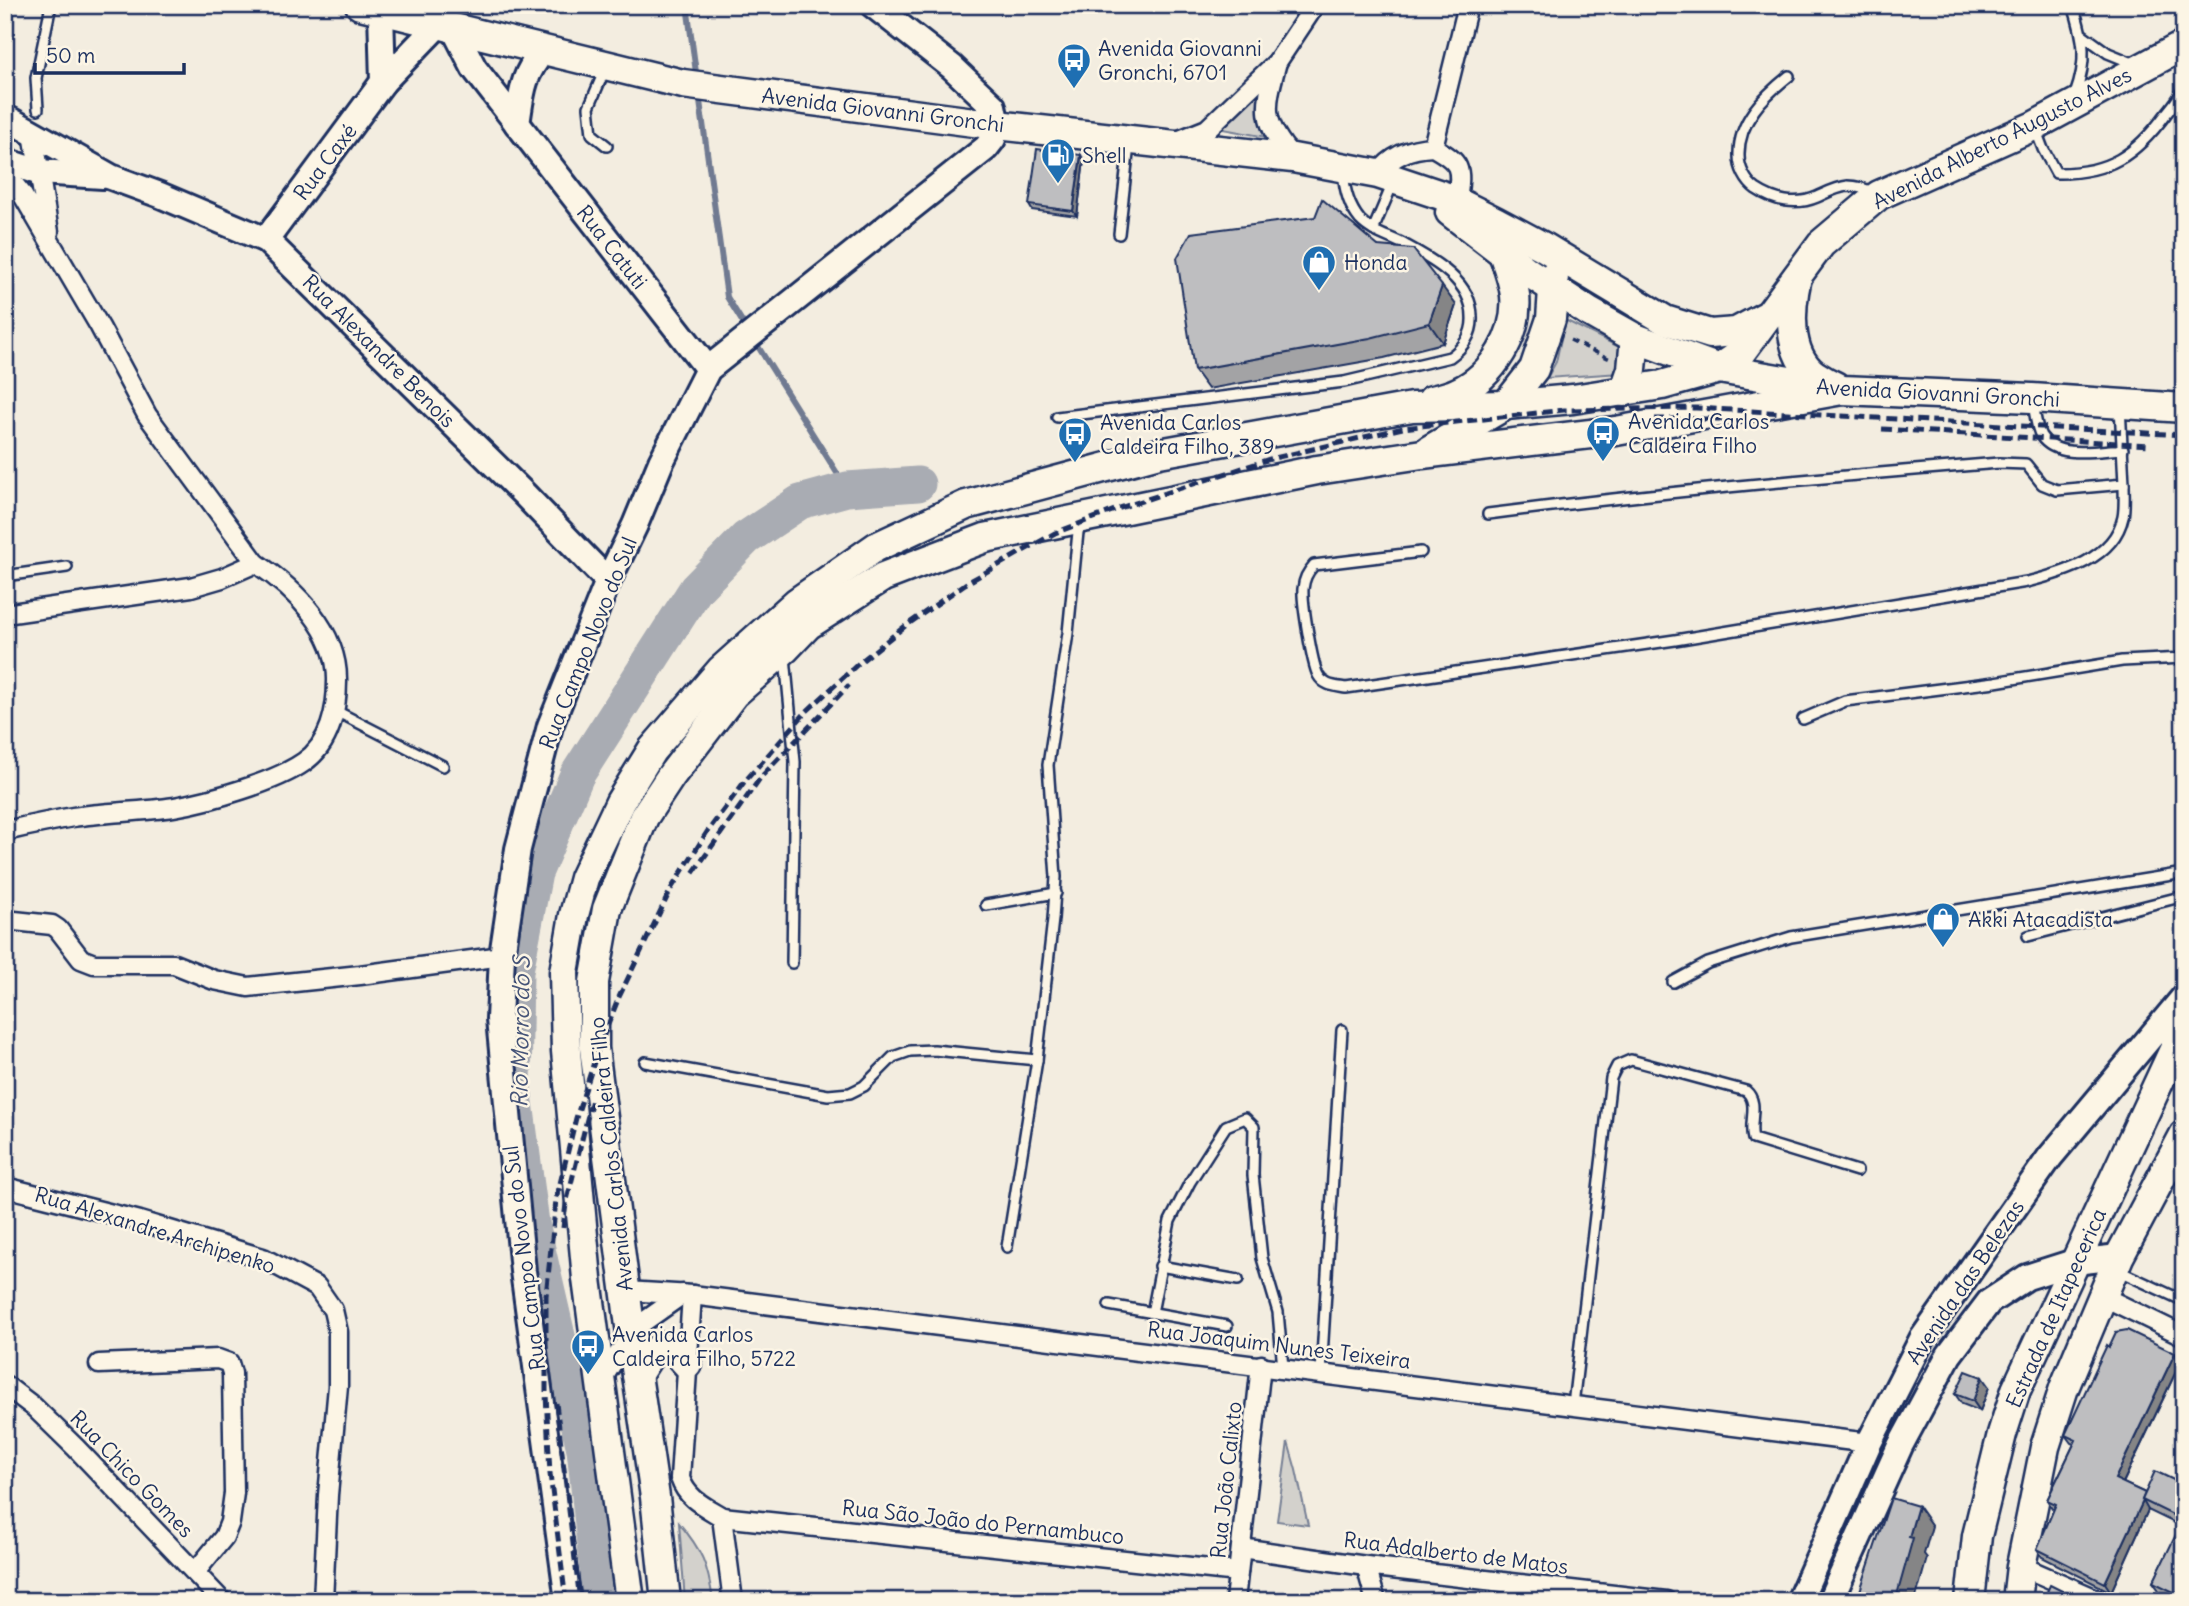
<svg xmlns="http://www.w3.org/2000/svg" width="2189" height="1606" font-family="Delius,sans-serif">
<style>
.green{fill:#d3d1cc;stroke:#778095;stroke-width:2}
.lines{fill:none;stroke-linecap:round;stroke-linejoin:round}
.stream{stroke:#707a91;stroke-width:6}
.river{stroke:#a9acb3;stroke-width:35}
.lane-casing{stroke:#1b2f5e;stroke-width:14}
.street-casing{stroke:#1b2f5e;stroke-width:23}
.secondary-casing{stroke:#1b2f5e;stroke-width:30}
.primary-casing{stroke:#1b2f5e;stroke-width:33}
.path{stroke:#1b2f5e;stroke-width:3.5;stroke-dasharray:7 5;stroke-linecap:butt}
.lane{stroke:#fcf5e5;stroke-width:9}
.street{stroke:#fcf5e5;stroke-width:18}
.secondary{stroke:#fcf5e5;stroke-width:24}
.primary{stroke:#fcf5e5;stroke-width:28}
.rail{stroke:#1b2f5e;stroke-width:5;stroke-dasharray:10 5;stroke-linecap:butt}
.wall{fill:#a3a3a5;stroke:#1b2f5e;stroke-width:2}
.shaded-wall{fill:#858586;stroke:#1b2f5e;stroke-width:2}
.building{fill:#bebec0;stroke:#1b2f5e;stroke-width:2}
.labels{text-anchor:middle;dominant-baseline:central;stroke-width:5;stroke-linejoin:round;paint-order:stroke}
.poi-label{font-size:21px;fill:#1b2f5e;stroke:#fcf5e5;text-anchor:start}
.street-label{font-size:21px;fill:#1b2f5e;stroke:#fcf5e5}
.water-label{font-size:23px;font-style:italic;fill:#465478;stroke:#fcf5e5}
</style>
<rect width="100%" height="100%" fill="#f3ede0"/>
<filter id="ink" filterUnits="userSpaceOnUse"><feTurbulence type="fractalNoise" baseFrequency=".0143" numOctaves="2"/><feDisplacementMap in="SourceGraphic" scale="14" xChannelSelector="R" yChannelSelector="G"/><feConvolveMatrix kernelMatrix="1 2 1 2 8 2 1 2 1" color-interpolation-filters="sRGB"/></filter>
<g filter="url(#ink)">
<!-- green -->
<g class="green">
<path d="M1269 75C1261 101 1258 110 1266 137L1218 128Z"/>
<path d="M1565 320 1627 351 1621 373 1547 378 1556 362Z"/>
<path d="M1288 1442 1296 1470 1308 1525 1277 1521Z"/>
<path d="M679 1523C702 1550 708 1565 713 1601H685Z"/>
</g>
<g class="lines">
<!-- stream -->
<g class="stream">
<path d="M687 5 697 80"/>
<path d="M699 94 727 297 748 331"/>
<path d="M754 340 847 489"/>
</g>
<!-- river -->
<path class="river" d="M600 1601 584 1449 532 1223 514 1088 516 971 535 873 577 775 696 589 746 538 800 502 847 489 918 484"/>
<!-- lane casing -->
<g class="lane-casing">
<g id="lane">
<path d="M2073 5C2084 39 2088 60 2075 95"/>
<path d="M2083 35 2108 53 2135 64"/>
<path d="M606 67 589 107 592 134 607 146"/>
<path d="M1789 76C1764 96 1738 121 1739 156 1739 168 1746 182 1756 189 1774 201 1796 206 1817 197 1828 192 1837 187 1848 186 1858 186 1866 189 1874 193"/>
<path d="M38 109 36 78 51 5"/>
<path d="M2035 128 2043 149 2056 173C2108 174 2136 155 2166 114 2173 105 2180 98 2184 87"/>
<path d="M1373 230 1393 183"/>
<path d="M1119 234 1129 145"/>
<path d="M2033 403C2035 413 2036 428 2041 436 2057 460 2099 450 2123 449"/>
<path d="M1057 417 1344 382 1450 357C1463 348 1473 334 1472 317 1472 282 1435 261 1407 246 1392 237 1373 234 1360 220 1349 207 1344 187 1343 170"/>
<path d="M1488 514C1658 492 1828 477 1999 463L2026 464 2042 484 2057 490 2124 484 2120 406"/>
<path d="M1421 552 1314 565C1307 573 1304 579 1303 589 1302 603 1312 663 1318 675 1324 686 1335 686 1346 688L1675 640 2027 582C2063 573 2114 559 2123 517 2125 507 2124 495 2124 484"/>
<path d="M5 576 67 567"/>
<path d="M785 657 795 762 792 963"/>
<path d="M336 711 443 766"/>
<path d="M1803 719 1845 701 1995 682 2122 661 2184 658"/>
<path d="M986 905 1056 893"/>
<path d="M2028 936 2184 896"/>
<path d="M1673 982 1708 963 1791 937 2184 873"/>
<path d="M645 1062 828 1095 850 1093 864 1086 893 1057 910 1051 934 1050 1037 1060"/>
<path d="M1007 1247 1037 1060 1053 919 1056 877 1048 765 1068 633 1079 522"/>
<path d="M1160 1266 1238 1280"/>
<path d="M2119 1271 2184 1301"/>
<path d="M1109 1305 1227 1326"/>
<path d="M1152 1313 1170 1221 1190 1182 1226 1126 1245 1118 1254 1127 1253 1175 1262 1258 1278 1312 1283 1368"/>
<path d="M1321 1373 1342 1030"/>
<path d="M1573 1405 1611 1078 1617 1066 1631 1060 1746 1091C1760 1103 1748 1123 1753 1139L1857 1171"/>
</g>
</g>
<!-- street casing -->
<g class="street-casing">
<g id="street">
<path d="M1277 62C1265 107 1260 120 1293 158"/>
<path d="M33 133 49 232"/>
<path d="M1177 141 1207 129 1277 62 1315 5"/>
<path d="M1433 147 1468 5"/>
<path d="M5 173 22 194 100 327 147 415 256 563C295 589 338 631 337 681 337 710 330 744 304 762 276 782 209 801 174 807 141 812 106 812 73 817 50 821 28 826 5 831"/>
<path d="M1378 174C1392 155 1410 148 1433 147 1463 164 1461 168 1457 201"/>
<path d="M5 614 191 587 222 578 256 563"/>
<path d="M5 920 52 925 58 929 81 959 94 964H174L214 980 248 987 360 975 502 956"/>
<path d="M5 1187 140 1221 263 1258 317 1287 333 1310 338 1332V1386L328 1495 323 1601"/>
<path d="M626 1291 692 1295 1869 1443"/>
<path d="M692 1295 680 1478C687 1499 704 1506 722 1517L733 1601"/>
<path d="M2102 1296 2184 1336"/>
<path d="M99 1364 218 1359 229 1363 232 1373 234 1493 230 1522 224 1537 196 1571"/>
<path d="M601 1381 631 1334 642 1323 683 1294"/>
<path d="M5 1385 34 1407 76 1448 222 1601"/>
<path d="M722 1517 1238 1572"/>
<path d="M1241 1548 1366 1566 1666 1601"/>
<path d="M1366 1566 1376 1601"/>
<path d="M2021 1566 2101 1601"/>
<path d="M1235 1601 1261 1365"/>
</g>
</g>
<!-- secondary casing -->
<g class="secondary-casing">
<g id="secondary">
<path d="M381 11 383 82"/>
<path d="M454 29 474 68 708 369"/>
<path d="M5 117 111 177 160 195 266 240 524 494 608 581"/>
<path d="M517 124C522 92 522 76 543 51"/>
<path d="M5 161 38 172 103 176"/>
<path d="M266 240 383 82 438 25"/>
<path d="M568 1601 523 1271 499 1019 502 956 518 849 550 726 608 581 635 525 661 462 708 369 986 148 993 139 997 125 993 106 952 67 873 5"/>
<path d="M1799 1601 1869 1443 1922 1339 2050 1157 2184 997"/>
<path d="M1830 1601 1900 1446 1949 1355 1989 1302 2027 1277 2074 1262 2119 1257"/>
</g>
</g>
<!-- primary casing -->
<g class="primary-casing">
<g id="primary">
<path d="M360 5 683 84 997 125 1293 158 1378 174 1447 197 1497 222 1544 247 1665 320 1710 334 1736 332 1764 317"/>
<path d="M1450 212 1528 272 1589 312 1635 338 1719 369 1842 390 2032 398 2184 408"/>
<path d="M1797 277C1790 308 1786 354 1815 375 1821 379 1828 383 1835 386"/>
<path d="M1624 392 1632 369 1635 338"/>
<path d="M1432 400C1441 398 1450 396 1458 392 1493 376 1519 334 1515 295 1513 280 1508 267 1503 253"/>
<path d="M1429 450 1506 405 1534 369 1551 319 1554 275"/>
<path d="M637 1375 649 1356 662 1347 676 1352 687 1364"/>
<path d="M630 1601 587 1279 566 1051 564 972 574 915 584 878 620 802 652 750 721 670 797 602 876 547 966 505 1159 453 1412 407 1506 405 1573 399 1662 385 1719 369 1739 355 1821 244 1879 195 2034 126 2184 45"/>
<path d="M666 1601 655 1497 631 1334 594 1048V982L607 909 644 817 671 776 734 694 785 649 808 625 883 577 985 538 1317 470 1422 454 1616 431 1842 390"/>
<path d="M1970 1601 1977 1536 2002 1434 2016 1390 2184 1028"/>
<path d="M2017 1601 2021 1566 2045 1447 2064 1388 2119 1257 2184 1135"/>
</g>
</g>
<!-- path -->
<path class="path" d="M1570 340 1610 359"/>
<!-- lane -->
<use href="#lane" class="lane"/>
<!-- street -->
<use href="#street" class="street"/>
<!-- secondary -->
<use href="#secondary" class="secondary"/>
<!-- primary -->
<use href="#primary" class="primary"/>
<!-- rail -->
<g class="rail">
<path d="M1655 419H1722"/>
<path d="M1882 429 2151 445"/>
<path d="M693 873 761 777 849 685"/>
<path d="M563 1228 566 1204 592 1099"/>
<path d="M556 1403 580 1601"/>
<path d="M566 1601 550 1474 546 1394V1296L556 1200 576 1118 598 1050 619 997 671 889 707 832 745 781 806 712 859 663 904 627 965 584 1055 533 1120 508 1270 459 1403 428 1564 410 1696 408 2184 435"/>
</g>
</g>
<!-- wall -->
<g class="wall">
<path d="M1084 160 1077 216 1032 210 1029 205Z"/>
<path d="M1378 246 1456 305 1443 343 1384 358 1208 389 1194 370Z"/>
<path d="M2109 1347 2175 1353 2181 1361 2123 1483 2145 1493 2184 1485V1601H2177L2161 1593 2153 1582 2181 1526 2148 1510 2111 1592 2042 1557 2037 1549 2054 1509 2052 1508 2047 1500 2074 1444 2071 1443 2065 1435Z"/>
<path d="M1989 1387 1980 1411 1962 1404 1955 1394Z"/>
</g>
<!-- shaded-wall -->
<g class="shaded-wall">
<path d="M1081 155 1084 160 1077 216 1073 211Z"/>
<path d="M1442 286 1456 305 1443 343 1429 323Z"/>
<path d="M2175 1353 2181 1361 2121 1487 2115 1479Z"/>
<path d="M1982 1377 1989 1387 1980 1411 1973 1401Z"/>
<path d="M2143 1501 2148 1510 2111 1592 2105 1583Z"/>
<path d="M1918 1506 1932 1526 1924 1554 1927 1558 1915 1601H1902L1897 1595 1909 1537Z"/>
</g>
<!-- building -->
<g class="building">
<path d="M1037 149 1081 155 1073 211 1029 205Z"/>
<path d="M1322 199 1378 246 1413 249 1442 286 1429 323 1370 338 1194 370 1177 258 1191 233 1315 217Z"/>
<path d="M2127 1330 2175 1353 2115 1479 2145 1493 2142 1500 2143 1501 2105 1583 2037 1549 2056 1504 2047 1500 2076 1440 2065 1435 2107 1345 2109 1347 2116 1332Z"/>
<path d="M1966 1371 1982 1377 1973 1401 1955 1394Z"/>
<path d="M2155 1471 2184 1485V1597L2153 1582 2183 1520 2142 1500Z"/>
<path d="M1891 1498 1918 1506 1909 1537 1913 1538 1897 1595 1911 1599V1601H1860V1591Z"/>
<path d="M2050 1585 2082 1601H2043Z"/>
</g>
</g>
<!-- icons -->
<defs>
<g id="bus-pin" transform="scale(1.75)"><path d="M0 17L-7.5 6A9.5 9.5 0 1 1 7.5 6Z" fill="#1f6fb2" stroke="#fcf5e5"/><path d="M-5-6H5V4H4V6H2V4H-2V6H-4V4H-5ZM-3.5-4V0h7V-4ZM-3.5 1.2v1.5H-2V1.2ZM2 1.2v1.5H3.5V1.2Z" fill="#fff"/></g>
<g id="fuel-pin" transform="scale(1.75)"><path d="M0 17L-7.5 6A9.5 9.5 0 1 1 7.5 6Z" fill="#1f6fb2" stroke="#fcf5e5"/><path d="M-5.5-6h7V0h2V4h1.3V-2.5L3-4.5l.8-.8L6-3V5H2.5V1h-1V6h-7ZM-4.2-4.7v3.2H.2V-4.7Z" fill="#fff"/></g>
<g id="shop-pin" transform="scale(1.75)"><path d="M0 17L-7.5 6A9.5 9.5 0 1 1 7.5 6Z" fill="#1f6fb2" stroke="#fcf5e5"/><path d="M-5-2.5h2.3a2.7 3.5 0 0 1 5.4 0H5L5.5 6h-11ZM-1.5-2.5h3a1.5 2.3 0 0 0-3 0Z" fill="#fff"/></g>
</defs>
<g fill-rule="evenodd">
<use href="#bus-pin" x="1074" y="60"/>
<use href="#fuel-pin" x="1058" y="155"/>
<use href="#shop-pin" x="1319" y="262"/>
<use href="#bus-pin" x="1603" y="433"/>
<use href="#bus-pin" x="1075" y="434"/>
<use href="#shop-pin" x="1943" y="919"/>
<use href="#bus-pin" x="588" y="1346"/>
</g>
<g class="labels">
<!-- poi labels -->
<g class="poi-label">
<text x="1098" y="48">Avenida Giovanni<tspan x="1098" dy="24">Gronchi, 6701</tspan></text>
<text x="1082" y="155">Shell</text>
<text x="1344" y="262">Honda</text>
<text x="1628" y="421">Avenida Carlos<tspan x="1628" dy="24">Caldeira Filho</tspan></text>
<text x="1100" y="422">Avenida Carlos<tspan x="1100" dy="24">Caldeira Filho, 389</tspan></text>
<text x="1968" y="919">Akki Atacadista</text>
<text x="612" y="1334">Avenida Carlos<tspan x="612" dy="24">Caldeira Filho, 5722</tspan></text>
</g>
<!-- street labels -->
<g class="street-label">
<text transform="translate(883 110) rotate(7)">Avenida Giovanni Gronchi</text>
<text transform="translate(2002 138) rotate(-27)">Avenida Alberto Augusto Alves</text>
<text transform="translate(325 162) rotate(-53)">Rua Caxé</text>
<text transform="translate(612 247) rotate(52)">Rua Catuti</text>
<text transform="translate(379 351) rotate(45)">Rua Alexandre Benois</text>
<text transform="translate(1938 393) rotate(3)">Avenida Giovanni Gronchi</text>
<text transform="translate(588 643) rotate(-68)">Rua Campo Novo do Sul</text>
<text transform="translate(611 1154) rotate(-96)">Avenida Carlos Caldeira Filho</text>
<text transform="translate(155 1230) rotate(17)">Rua Alexandre Archipenko</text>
<text transform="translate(524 1258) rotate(-97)">Rua Campo Novo do Sul</text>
<text transform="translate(1965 1282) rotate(-56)">Avenida das Belezas</text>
<text transform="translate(2056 1308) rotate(-66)">Estrada de Itapecerica</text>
<text transform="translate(1279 1345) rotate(7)">Rua Joaquim Nunes Teixeira</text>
<text transform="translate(132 1474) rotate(46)">Rua Chico Gomes</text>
<text transform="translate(1226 1480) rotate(-84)">Rua João Calixto</text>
<text transform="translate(983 1522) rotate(6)">Rua São João do Pernambuco</text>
<text transform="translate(1456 1553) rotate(7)">Rua Adalberto de Matos</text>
</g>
<!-- water labels -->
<g class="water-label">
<text transform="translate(520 1032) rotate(-89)">Rio Morro do S</text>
</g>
</g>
<!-- margin -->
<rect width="2189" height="1606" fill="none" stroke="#fcf5e5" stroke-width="28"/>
<rect x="14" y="14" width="2161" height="1578" fill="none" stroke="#1b2f5e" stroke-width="2.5" filter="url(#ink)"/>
<!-- scale -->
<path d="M35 63v10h149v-10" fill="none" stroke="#1b2f5e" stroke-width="3.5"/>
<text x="46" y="63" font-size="21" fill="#1b2f5e" stroke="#fcf5e5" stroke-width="5" paint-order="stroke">50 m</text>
</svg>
